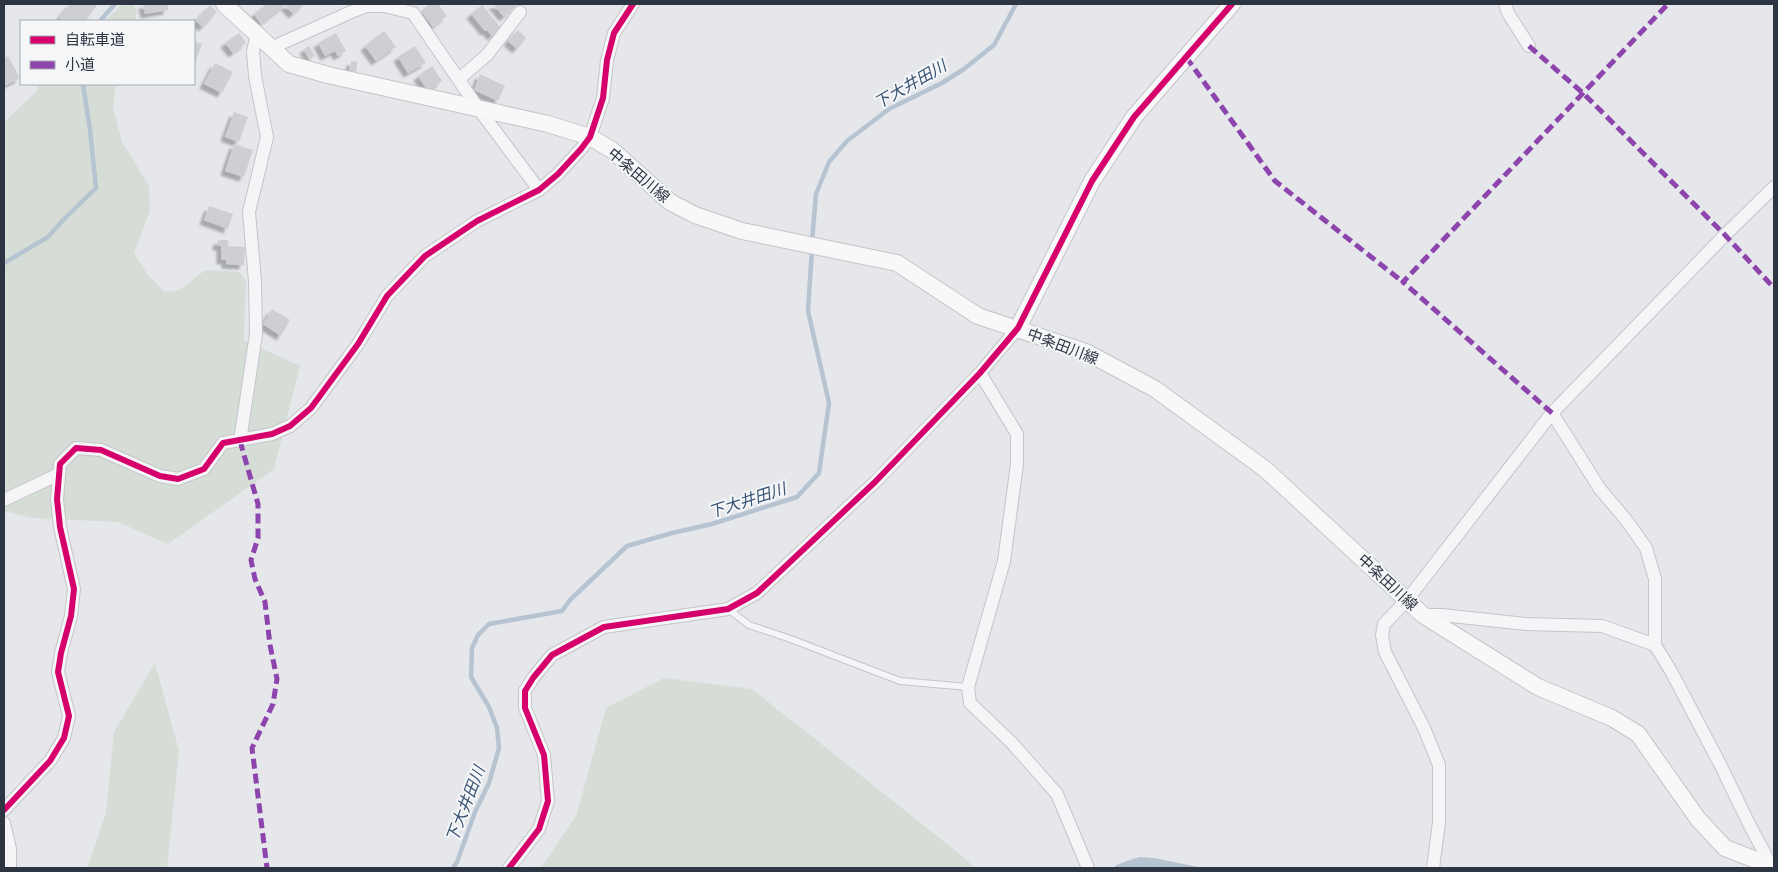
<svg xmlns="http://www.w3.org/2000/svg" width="1778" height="872" font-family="Inter,'Noto Sans JP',sans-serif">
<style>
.green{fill:#d6ddd6}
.water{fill:#b6c4d2}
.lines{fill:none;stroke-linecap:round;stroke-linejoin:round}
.stream{stroke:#b6c4d2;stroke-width:4.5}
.building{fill:#cecfd2;filter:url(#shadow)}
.lane-casing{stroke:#c3c5c8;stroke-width:8}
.street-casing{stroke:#c3c5c8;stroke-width:14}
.secondary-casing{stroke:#c3c5c8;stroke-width:18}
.lane{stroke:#f5f5f7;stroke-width:6}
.street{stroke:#f5f5f7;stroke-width:12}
.secondary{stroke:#f8f8f8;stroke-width:16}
.quiet{stroke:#8e44ad;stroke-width:5;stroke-dasharray:10 5;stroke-linecap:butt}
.cycleway-casing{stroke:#f4f6f8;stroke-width:9}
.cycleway{stroke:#d6006c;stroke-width:6}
.labels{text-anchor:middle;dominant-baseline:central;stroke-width:4;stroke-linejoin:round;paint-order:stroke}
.street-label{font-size:15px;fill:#2d3543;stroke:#f4f6f8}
.water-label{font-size:16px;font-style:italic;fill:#395474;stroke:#f4f6f8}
</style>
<defs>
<filter id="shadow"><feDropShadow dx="-4.5" dy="4.5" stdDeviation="1" flood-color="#0004"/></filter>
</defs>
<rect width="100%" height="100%" fill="#e5e7ea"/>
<!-- green -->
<g class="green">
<path d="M123 4H132L137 10 135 21H104Z"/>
<path d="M38 84H116L113 107 122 142 149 186 150 211 134 253 148 275 165 292 180 290 205 270 239 272 246 280 244 340 300 366 274 469 168 544 118 522 32 518 4 511V122L36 92Z"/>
<path d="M155 663 179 751 167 868H87L106 813 114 732Z"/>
<path d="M664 678 752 689 961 855 975 868H541L576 816 606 708Z"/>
</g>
<!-- water -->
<path class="water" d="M1139 857 1154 858 1203 868H1115L1116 865Z"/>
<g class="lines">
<!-- stream -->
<g class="stream">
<path d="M100 21 115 4"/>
<path d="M812 241 816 194 829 162 847 141 889 109 942 83 964 69 994 45 1016 4"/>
<path d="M4 263 48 237 63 220 96 188 90 130 83 84"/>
<path d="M453 868 457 862 475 812 489 783 499 748 497 728 489 707 471 677 472 648 478 635 489 624 562 611 570 600 627 546 672 533 712 524 797 497 819 473 829 403 808 311 812 249"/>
</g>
</g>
<!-- building -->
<g class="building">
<path d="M70 4H98L85 21H63L59 18Z"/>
<path d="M143 4H168V10L145 14Z"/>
<path d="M267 4H305L293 14 285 5 261 24 254 14Z"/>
<path d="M430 4H438L447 16 433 27 421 11Z"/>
<path d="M493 4H514L516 6 504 17Z"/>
<path d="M210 5 217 12 203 27 196 21Z"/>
<path d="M482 5 501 28 492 36 487 30 485 31 471 14Z"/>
<path d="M518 30 526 38 517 49 508 41Z"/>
<path d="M384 31 396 47 376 61 365 46Z"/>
<path d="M239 33 246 43 233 53 225 43Z"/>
<path d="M336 33 346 51 338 56 335 51 325 56 318 43Z"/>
<path d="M194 41 202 44 194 66Z"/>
<path d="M309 46 315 56 310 59 304 49Z"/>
<path d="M415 46 426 63 408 73 398 57Z"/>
<path d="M8 56 20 78 4 86V58Z"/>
<path d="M351 61 357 62 356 75 349 74Z"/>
<path d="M215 63 233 72 222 93 204 84Z"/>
<path d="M432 66 442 81 428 91 418 76Z"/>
<path d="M480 74 505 86 498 101 474 90Z"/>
<path d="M234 112 248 117 239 142 225 137Z"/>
<path d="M234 144 253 150 244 177 225 171Z"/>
<path d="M209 206 233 214 228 229 204 220Z"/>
<path d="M218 240H228V246L245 247 244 265 226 264V260H221V246H217Z"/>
<path d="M272 309 290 320 281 336 263 324Z"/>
</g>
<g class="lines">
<!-- lane casing -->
<g class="lane-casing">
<path id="lane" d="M728 609 749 625 788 638 900 681 968 687"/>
</g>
<!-- street casing -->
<g class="street-casing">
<g id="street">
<path d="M1505 4 1508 13 1529 46"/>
<path d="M271 48 351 12 367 6H384L413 13 478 108 539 190"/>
<path d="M459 79 487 55 520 12"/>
<path d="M980 373 1017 434V464L1004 561 968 687 970 703 1011 742 1057 794 1088 868"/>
<path d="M1552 413 1600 489 1627 521 1646 548 1655 579V645L1672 673 1721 766 1749 824 1772 867"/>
<path d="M240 441 256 334 255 281 249 212 267 137 255 76 253 51 257 35"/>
<path d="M4 500 59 474"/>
<path d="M1423 615H1442L1526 624 1602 626 1655 645"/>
<path d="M4 810 50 761 64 738 69 716 58 672 61 653 71 616 74 589 60 527 57 499 60 464 76 448 101 450 160 476 178 479 204 469 223 443 272 434 290 426 311 408 358 344 387 296 425 256 477 221 539 190 558 174 581 149 590 137 603 98 607 60 614 33 633 4"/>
<path d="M4 823 10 849V868"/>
<path d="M509 868 539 829 548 801 544 755 525 708V691L533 678 552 655 604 627 728 609 757 593 875 482 980 373 1018 328"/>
<path d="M1433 868 1439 822V765L1424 728 1385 652 1382 635 1384 624 1407 600 1552 413 1725 235 1774 187"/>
</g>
</g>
<!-- secondary casing -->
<g class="secondary-casing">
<g id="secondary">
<path d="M224 4 289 64 328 75 548 124 590 137 612 150 670 202 695 215 742 231 897 263 978 316 1086 352 1155 389 1265 469 1423 615 1538 687 1612 718 1638 734 1698 819 1725 848 1774 867"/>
<path d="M1018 328 1092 181 1134 117 1232 4"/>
</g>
</g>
<!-- lane -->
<use href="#lane" class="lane"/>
<!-- street -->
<use href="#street" class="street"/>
<!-- secondary -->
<use href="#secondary" class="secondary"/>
<!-- quiet -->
<g class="quiet">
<path d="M1529 46 1584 94 1725 235 1774 288"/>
<path d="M1186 57 1275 181 1403 282"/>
<path d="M1552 413 1403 282 1668 4"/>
<path d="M240 441 258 504V538L251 560 255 579 265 602 270 645 277 679 273 704 252 748 267 868"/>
</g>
<!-- cycleway casing -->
<g class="cycleway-casing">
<g id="cycleway">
<path d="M4 810 50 761 64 738 69 716 58 672 61 653 71 616 74 589 60 527 57 499 60 464 76 448 101 450 160 476 178 479 204 469 223 443 272 434 290 426 311 408 358 344 387 296 425 256 477 221 539 190 558 174 581 149 590 137 603 98 607 60 614 33 633 4"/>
<path d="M509 868 539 829 548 801 544 755 525 708V691L533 678 552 655 604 627 728 609 757 593 875 482 980 373 1018 328 1092 181 1134 117 1232 4"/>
</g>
</g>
<!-- cycleway -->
<use href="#cycleway" class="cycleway"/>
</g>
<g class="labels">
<!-- street labels -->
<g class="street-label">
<text transform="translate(639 175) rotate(40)">中条田川線</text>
<text transform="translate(1063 346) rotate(21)">中条田川線</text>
<text transform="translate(1388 582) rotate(43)">中条田川線</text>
</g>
<!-- water labels -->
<g class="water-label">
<text transform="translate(910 84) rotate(-30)">下大井田川</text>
<text transform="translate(747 500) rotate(-18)">下大井田川</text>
<text transform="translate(465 804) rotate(-69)">下大井田川</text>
</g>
</g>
<!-- border -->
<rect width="1778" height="872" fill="none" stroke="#2d3543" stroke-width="10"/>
<!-- legend -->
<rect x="20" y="20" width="175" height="65" fill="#f4f6f8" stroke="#a4a9b0"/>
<rect x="30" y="36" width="25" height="8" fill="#d6006c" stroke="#a4a9b0"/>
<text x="65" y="45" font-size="15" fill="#2d3543">自転車道</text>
<rect x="30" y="61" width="25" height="8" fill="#8e44ad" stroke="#a4a9b0"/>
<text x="65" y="70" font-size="15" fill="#2d3543">小道</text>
</svg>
